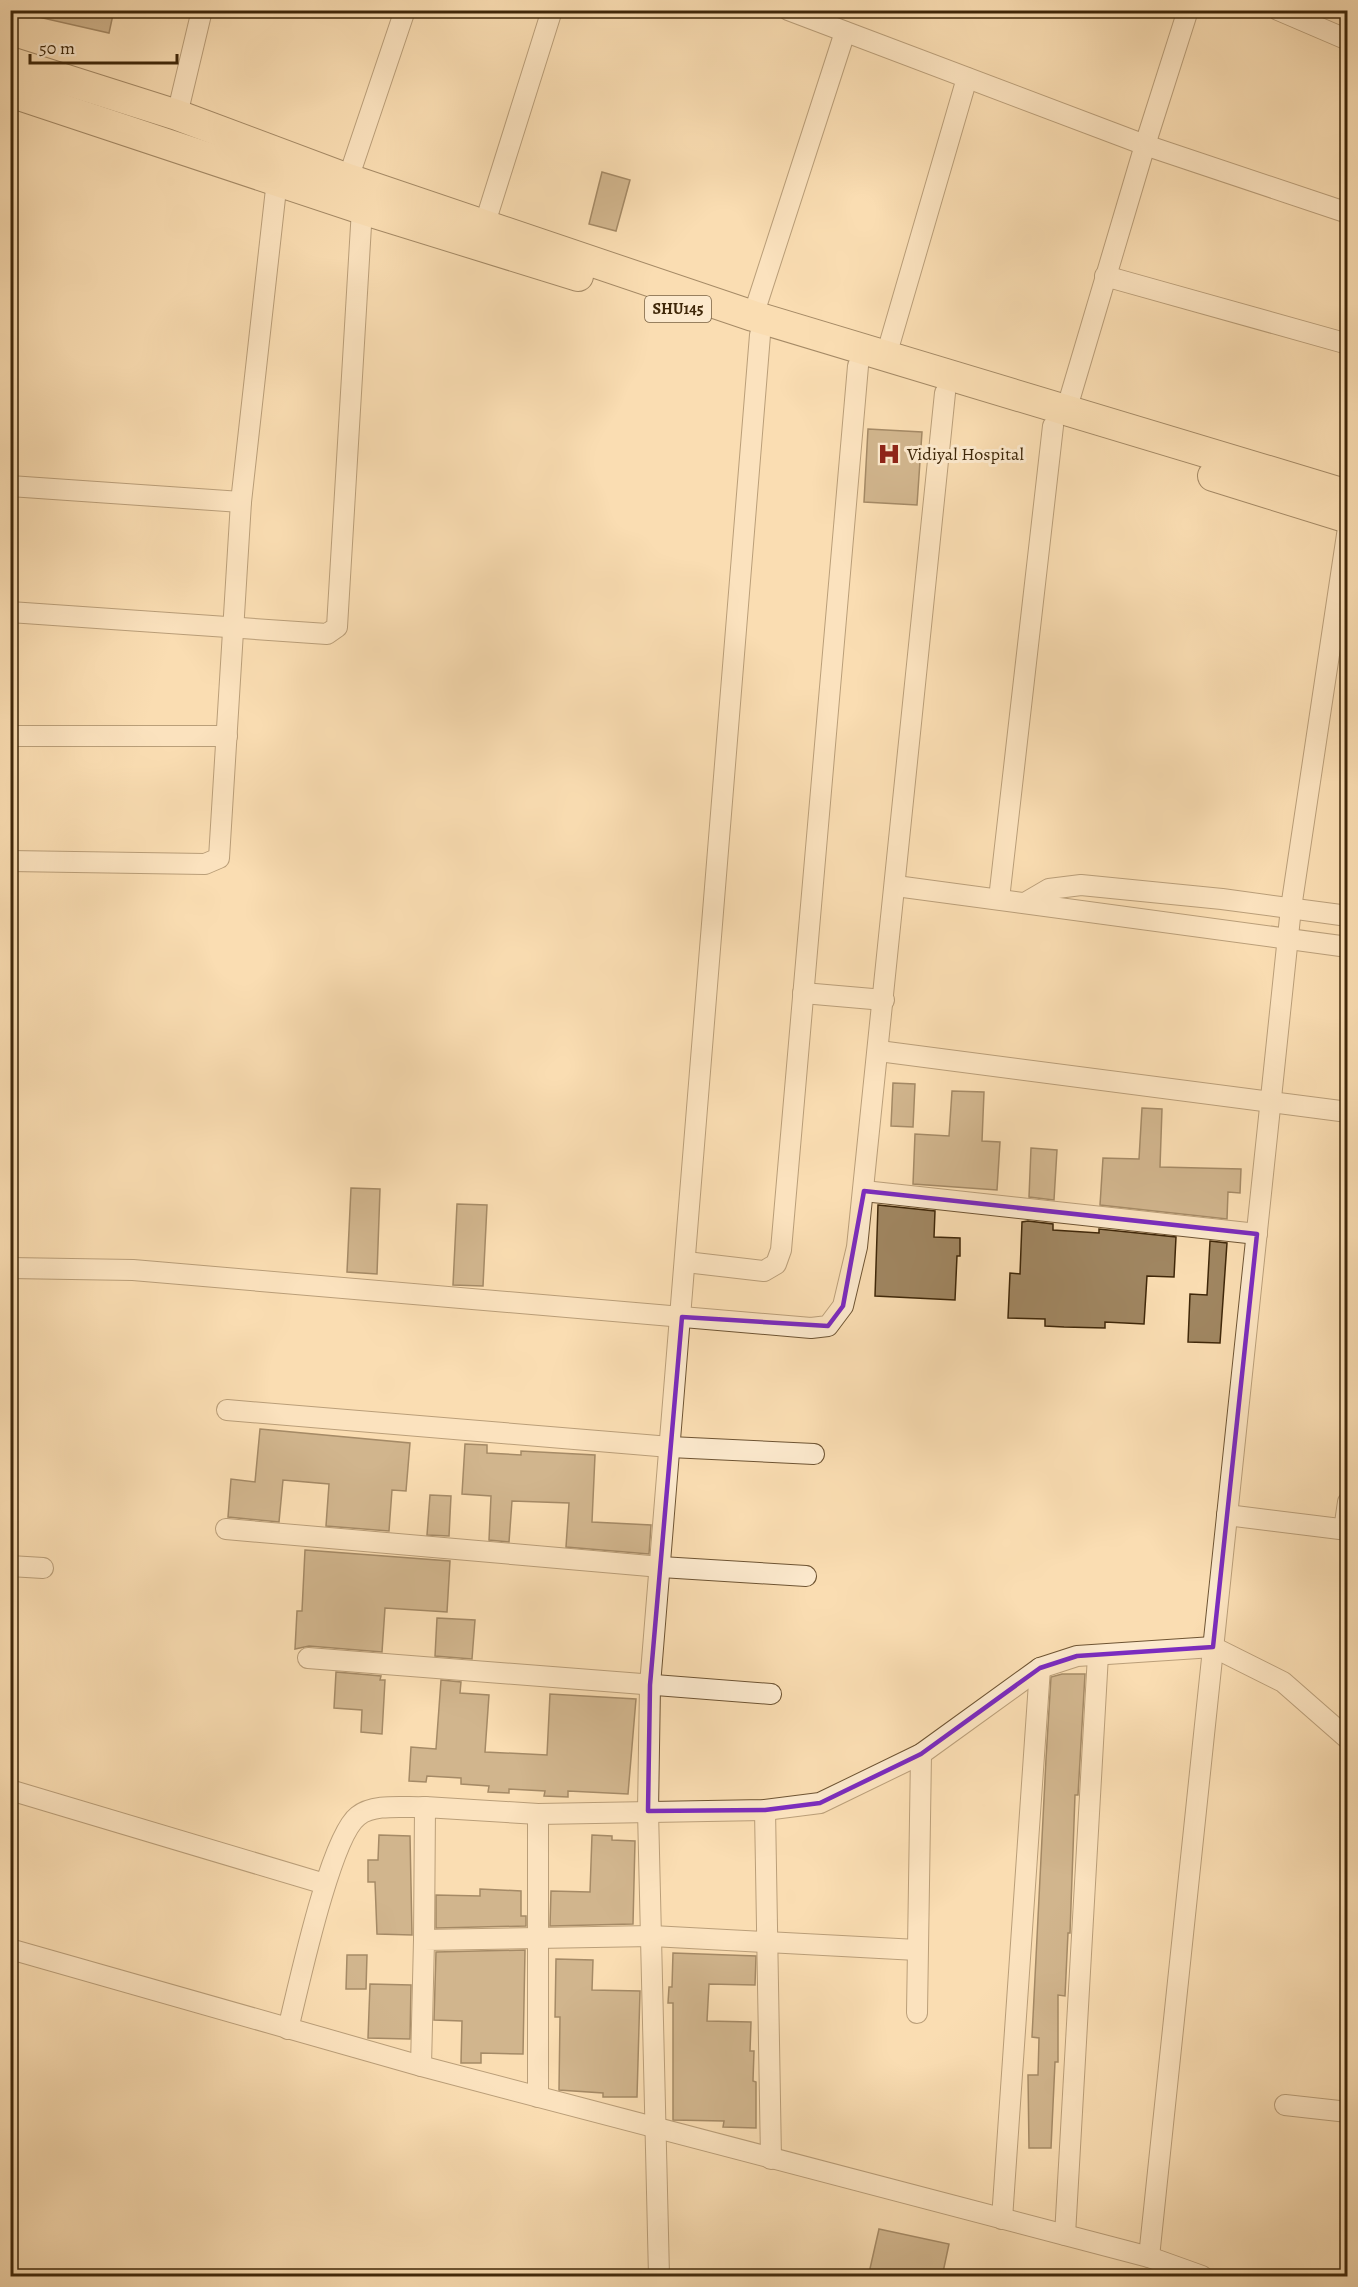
<svg xmlns="http://www.w3.org/2000/svg" width="1358" height="2287" font-family="Alegreya,serif">
<style>
.building{fill:#a08661;stroke:#3f2709;stroke-width:1.5}
.lines{fill:none;stroke-linecap:round;stroke-linejoin:round}
.street-casing{stroke:#6e5433;stroke-width:22}
.primary-casing{stroke:#3f2709;stroke-width:32}
.street{stroke:#fce9cd;stroke-width:20}
.primary{stroke:#faddb2;stroke-width:30}
.marked{fill:none;stroke:#7b2cbf;stroke-width:4.5;stroke-linejoin:round}
.labels{text-anchor:middle;dominant-baseline:central;stroke-width:6;stroke-linejoin:round;paint-order:stroke}
.shield{fill:#fce9cd;stroke:#786144;stroke-width:1.5}
.shield-label{font-size:16px;font-weight:bold;fill:#3f2709}
.poi-label{font-size:18px;fill:#3f2709;stroke:#fce9cd;text-anchor:start}
</style>
<rect width="100%" height="100%" fill="#faddb2"/>
<filter id="stains"><feTurbulence type="fractalNoise" baseFrequency=".00333" numOctaves="4"/><feColorMatrix values="0 0 0 0 .2 0 0 0 0 .09 0 0 0 0 .02 0 0 0 .5 -.17"/></filter>
<radialGradient id="worn" r=".72"><stop offset=".6" stop-color="#630" stop-opacity="0"/><stop offset="1" stop-color="#630" stop-opacity=".3"/></radialGradient>
<!-- building -->
<g class="building">
<path d="M38 10H114L109 33 38 17Z"/>
<path d="M602 172 630 180 616 231 589 224Z"/>
<path d="M868 429 922 432 917 505 864 502Z"/>
<path d="M893 1083 915 1084 913 1127 891 1126Z"/>
<path d="M952 1091 984 1092 982 1141 1000 1142 997 1190 913 1184 915 1134 949 1136Z"/>
<path d="M1142 1108 1162 1109 1160 1167 1241 1169 1240 1193 1228 1192 1227 1219 1100 1205 1103 1158 1139 1159Z"/>
<path d="M1031 1148 1057 1150 1054 1200 1029 1197Z"/>
<path d="M351 1188 380 1189 377 1274 347 1272Z"/>
<path d="M457 1204 487 1205 483 1286 453 1285Z"/>
<path d="M878 1205 935 1211 934 1237 960 1238V1256H957L955 1300 875 1296Z"/>
<path d="M1028 1221 1053 1224V1230L1099 1233V1229L1176 1237 1174 1277 1147 1276 1144 1324 1105 1322V1328L1064 1327 1045 1326V1319L1008 1318 1010 1273 1020 1274 1022 1222Z"/>
<path d="M1210 1241 1227 1243 1220 1343 1188 1342 1190 1294 1207 1295Z"/>
<path d="M260 1429 410 1443 406 1491 392 1490 389 1531 326 1526 329 1484 283 1480 279 1522 228 1517 231 1479 255 1482Z"/>
<path d="M465 1444 487 1445V1453L521 1455V1451L595 1455 592 1522 651 1525 649 1554 566 1547 569 1503 512 1501 509 1542 489 1540 491 1496 462 1494Z"/>
<path d="M430 1495 451 1496 449 1536 427 1535Z"/>
<path d="M305 1550 450 1561 447 1612 385 1608 382 1652 309 1646 295 1649 297 1611H302Z"/>
<path d="M437 1618 475 1620 472 1659 435 1656Z"/>
<path d="M336 1672 381 1676 380 1680H385L382 1734 361 1732 362 1710 334 1708Z"/>
<path d="M1062 1674H1085L1078 1795H1075L1070 1933H1068L1065 1996 1058 1995V2062H1055L1051 2148H1029L1028 2075H1038L1039 2038 1032 2037 1046 1759 1051 1677Z"/>
<path d="M441 1680 461 1682 460 1693 489 1695 485 1752 547 1755 550 1694 636 1699 628 1794 568 1791V1797L544 1796 545 1791 509 1789V1793L488 1792 489 1786 461 1784V1778L427 1776 426 1782 409 1781 411 1747 436 1749Z"/>
<path d="M379 1835 410 1836 412 1935 377 1934 375 1882H368V1860H378Z"/>
<path d="M592 1835 612 1836V1840L635 1841 633 1924 550 1926 551 1891 590 1892Z"/>
<path d="M480 1889 521 1891V1916H526V1926L436 1928V1895L480 1896Z"/>
<path d="M525 1950 523 2054 481 2053V2063H461L462 2021 434 2020 436 1952Z"/>
<path d="M673 1953 756 1956 755 1985 709 1984 707 2021 751 2022 750 2051H754L753 2081 756 2082V2128L723 2127 724 2121 673 2120V2003H668L669 1987H672Z"/>
<path d="M347 1955H367L366 1989H346Z"/>
<path d="M556 1959 593 1960 592 1990 640 1991 637 2097H603V2093L559 2090 560 2017H555Z"/>
<path d="M370 1984 411 1985 410 2039 368 2038Z"/>
<path d="M879 2229 949 2244 942 2277H884L869 2273Z"/>
</g>
<g class="lines">
<!-- street casing -->
<g class="street-casing">
<g id="street">
<path d="M788 10 1145 145 1348 213"/>
<path d="M1278 10 1348 40"/>
<path d="M177 115 202 10"/>
<path d="M348 179 405 10"/>
<path d="M485 223 552 10"/>
<path d="M1105 276 1348 344"/>
<path d="M753 316 845 32"/>
<path d="M886 356 967 78"/>
<path d="M1066 411 1145 145 1188 10"/>
<path d="M10 486 241 502"/>
<path d="M10 612 327 634 337 627 362 209"/>
<path d="M10 736H227"/>
<path d="M10 861 205 864 219 858 241 502 277 180"/>
<path d="M896 886 1348 947"/>
<path d="M999 899 1053 426"/>
<path d="M1025 903 1049 889 1081 885 1222 899 1348 916"/>
<path d="M803 993 884 1000"/>
<path d="M879 1051 1348 1112"/>
<path d="M864 1191 1257 1234"/>
<path d="M686 1262 764 1271 776 1264 781 1250 858 366"/>
<path d="M10 1268 133 1270 811 1328 828 1326 843 1306 857 1247 945 393"/>
<path d="M227 1410 670 1447 814 1454"/>
<path d="M1227 1515 1348 1530"/>
<path d="M226 1529 661 1567 806 1576"/>
<path d="M1344 1530 1348 1502"/>
<path d="M10 1566 43 1568"/>
<path d="M308 1658 771 1694"/>
<path d="M10 1790 325 1884"/>
<path d="M765 1810 771 2159"/>
<path d="M424 1940 425 1807 538 1814 765 1810 820 1803 921 1754 1040 1668 1077 1656 1213 1647 1283 1682 1348 1739"/>
<path d="M10 1949 421 2066 1149 2257 1202 2276"/>
<path d="M917 2013 921 1754"/>
<path d="M288 2029C298 1989 330 1837 358 1816 374 1803 405 1808 425 1807"/>
<path d="M421 2066 424 1940 652 1936 917 1950"/>
<path d="M538 2097V1814"/>
<path d="M1285 2105 1348 2112"/>
<path d="M1002 2219 1040 1668"/>
<path d="M1065 2235 1098 1655"/>
<path d="M1149 2257 1291 908 1348 528"/>
<path d="M659 2276 648 1811 650 1685 760 335"/>
</g>
</g>
<!-- primary casing -->
<g class="primary-casing">
<g id="primary">
<path d="M10 62 177 115 348 179 753 316 1348 495"/>
<path d="M10 92 362 209 578 276"/>
<path d="M1213 476 1348 518"/>
</g>
</g>
<!-- street -->
<use href="#street" class="street"/>
<!-- primary -->
<use href="#primary" class="primary"/>
</g>
<!-- marked area -->
<path d="M0 0H1358V2287H0ZM864 1191 1257 1234 1213 1647 1077 1656 1040 1668 921 1754 820 1803 765 1810 648 1811 650 1685 682 1317 828 1326 843 1306Z" fill="#faddb2" fill-opacity=".55" fill-rule="evenodd"/>
<path class="marked" d="M864 1191 1257 1234 1213 1647 1077 1656 1040 1668 921 1754 820 1803 765 1810 648 1811 650 1685 682 1317 828 1326 843 1306Z"/>
<!-- icons -->
<defs>
<g id="hospital-bare" transform="scale(1.8)"><path d="M-5-5h3v3.5h4V-5h3V5h-3V1.5h-4V5h-3Z" fill="#8f2418" stroke="#fce9cd" stroke-width="2.5" paint-order="stroke"/></g>
</defs>
<g fill-rule="evenodd">
<use href="#hospital-bare" x="889" y="454"/>
</g>
<g class="labels">
<!-- shield labels -->
<rect class="shield" x="645" y="296" width="66" height="26" rx="4.5"/>
<g class="shield-label">
<text x="678" y="309">SHU145</text>
</g>
<!-- poi labels -->
<g class="poi-label">
<text x="907" y="454">Vidiyal Hospital</text>
</g>
</g>
<!-- margin -->
<rect width="1358" height="2287" fill="none" stroke="#faddb2" stroke-width="36"/>
<rect x="12" y="12" width="1334" height="2263" fill="none" stroke="#3f2709" stroke-width="3"/>
<rect x="18" y="18" width="1322" height="2251" fill="none" stroke="#3f2709" stroke-width="1.5"/>
<!-- scale -->
<path d="M30 54v9h147v-9" fill="none" stroke="#3f2709" stroke-width="3"/>
<text x="39" y="54" font-size="18" fill="#3f2709" stroke="#fce9cd" stroke-width="4.5" paint-order="stroke">50 m</text>
<rect width="100%" height="100%" filter="url(#stains)"/>
<rect width="100%" height="100%" fill="url(#worn)"/>
</svg>
